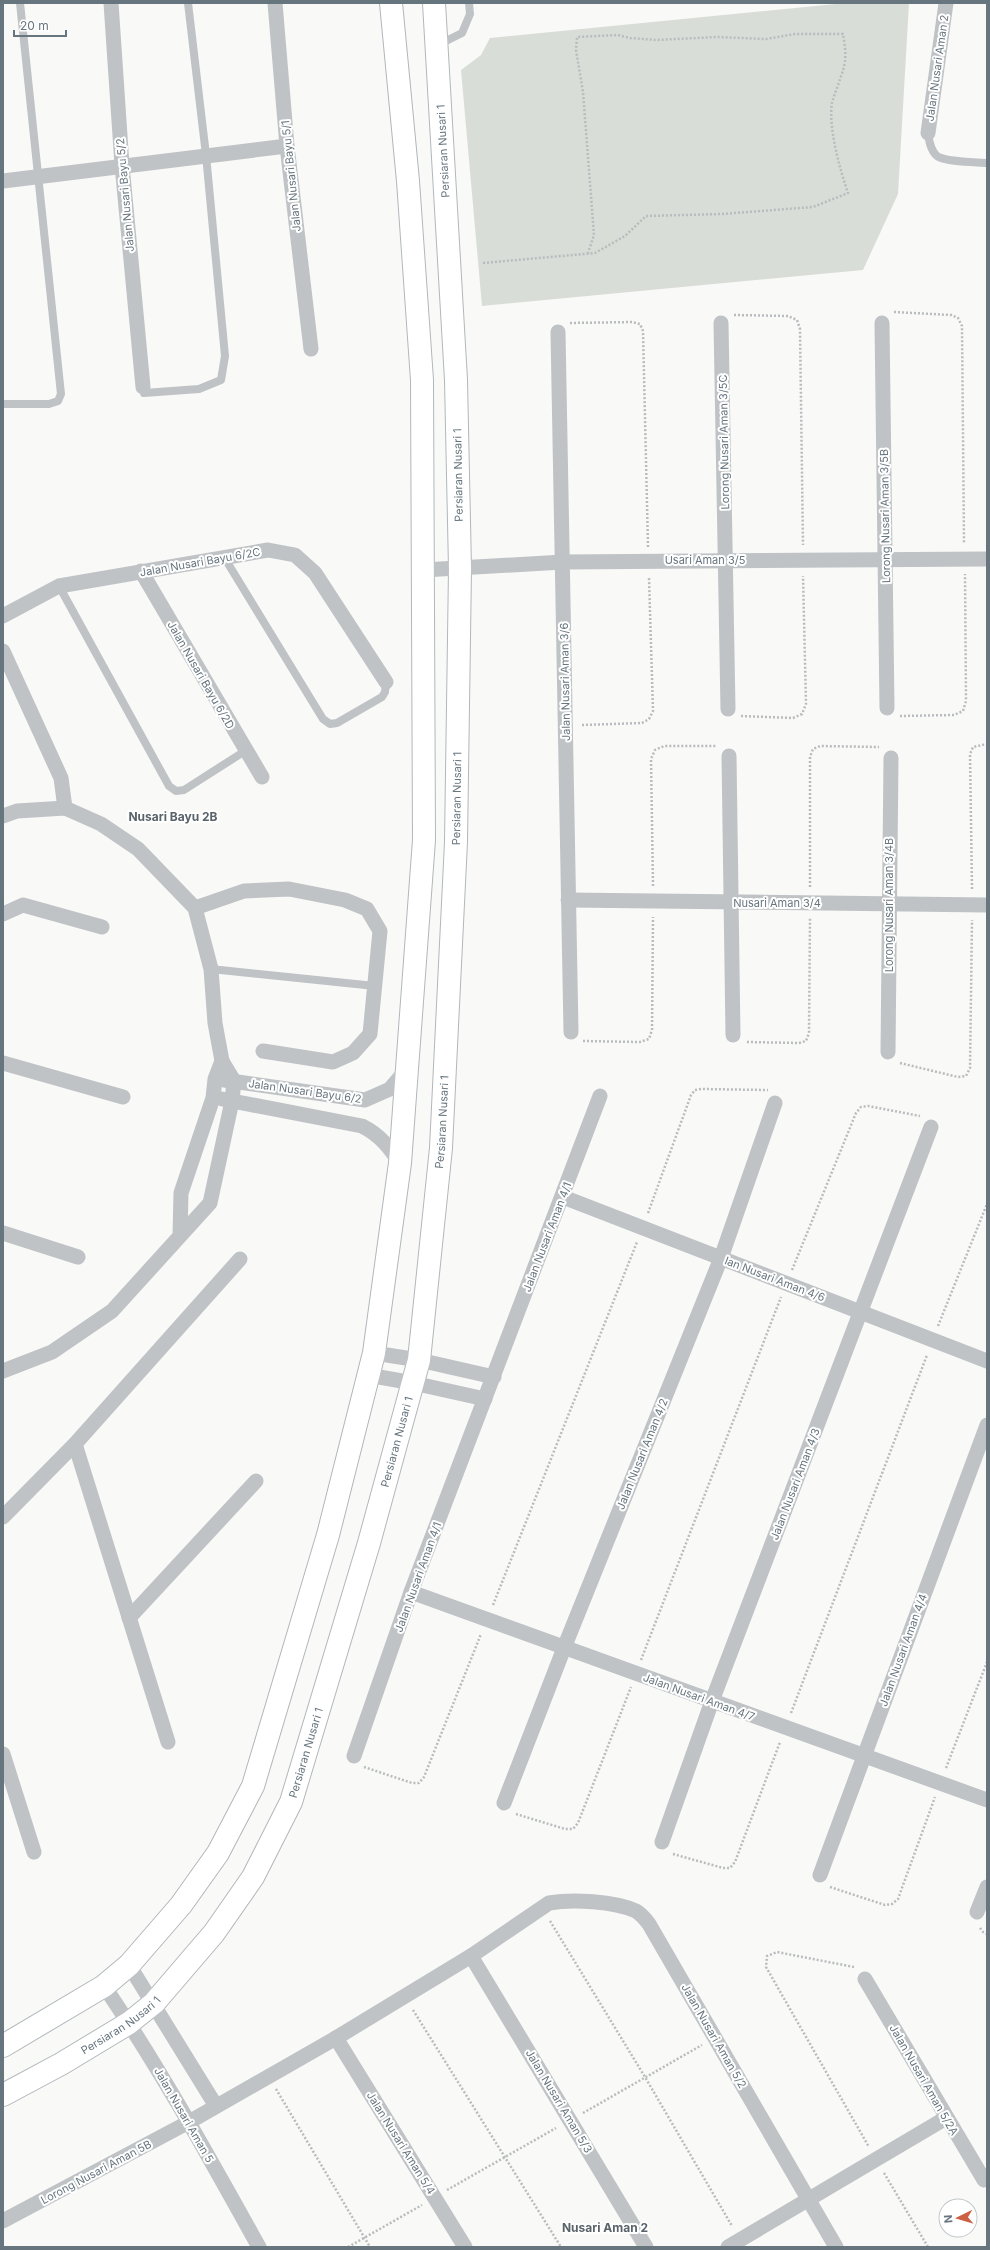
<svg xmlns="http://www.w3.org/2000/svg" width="990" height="2250" font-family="Inter,sans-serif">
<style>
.green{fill:#d9ddd7}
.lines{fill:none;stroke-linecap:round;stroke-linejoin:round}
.secondary-casing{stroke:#b1b7bb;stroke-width:24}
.path{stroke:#b9bcbe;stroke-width:2.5;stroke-dasharray:2 2;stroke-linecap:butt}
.service{stroke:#bfc3c6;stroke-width:8}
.minor{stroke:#bfc3c6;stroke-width:15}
.secondary{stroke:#fff;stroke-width:22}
.labels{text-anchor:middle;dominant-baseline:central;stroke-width:4;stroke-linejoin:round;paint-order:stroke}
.street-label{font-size:11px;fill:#67757e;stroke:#fff}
.neighbourhood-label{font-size:12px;font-weight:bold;fill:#59636a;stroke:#fff}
</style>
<rect width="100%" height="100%" fill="#f9f9f7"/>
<!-- green -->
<path class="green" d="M846 3H909L898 194 863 270 482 306 461 70 481 55 490 38Z"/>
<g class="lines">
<!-- secondary casing -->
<g class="secondary-casing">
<g id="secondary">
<path d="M3 2046 104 1986 129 1965 181 1905 218 1853 253 1786 328 1535 374 1353 400 1163 424 840 422 380 408 181 391 3"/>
<path id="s1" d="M3 2095 61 2064 129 2023 154 2003 214 1933 253 1877 291 1802 369 1543 419 1360 441 1148 456 842 460 569 456 380 434 3"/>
</g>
</g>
<!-- path -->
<g class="path">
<path d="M483 263 595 253 625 236 646 216 722 214 813 207 848 193C840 170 828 127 832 103 835 92 840 81 843 70 847 59 845 45 843 34H795L766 39 717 37 657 40 630 38 618 35 577 37 576 50 583 92 594 235 588 253"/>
<path d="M894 312 951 315 958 318 962 326 964 543"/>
<path d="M734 315 788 316 797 320 800 329 803 545"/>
<path d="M570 323 632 322 640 324 643 331 648 547"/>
<path d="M741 716 793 718 802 714 806 704 803 576"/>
<path d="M900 716 954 715 963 711 966 701 965 574"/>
<path d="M582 725 642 723 649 719 653 711 649 578"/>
<path d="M653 886 651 759 655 750 664 746H717"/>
<path d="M810 887V757L813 749 820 746 879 747"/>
<path d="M972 889 970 754 973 747 987 744"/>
<path d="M583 1041 640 1042 649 1039 652 1030 653 917"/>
<path d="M747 1042 799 1043 806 1041 809 1033 810 918"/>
<path d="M900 1063 958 1077 966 1076 970 1068 972 920"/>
<path d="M648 1213 691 1095 695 1090 701 1089 768 1090"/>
<path d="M792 1270 856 1113 861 1107 868 1106 920 1116"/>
<path d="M938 1326 987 1204"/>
<path d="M493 1605 637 1242"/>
<path d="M641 1660 781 1297"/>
<path d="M791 1713 927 1355"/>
<path d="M364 1767 412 1783H419L424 1777 481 1634"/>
<path d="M946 1768 987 1662"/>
<path d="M516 1814 565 1829H573L578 1823 631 1687"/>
<path d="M673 1854 723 1868H730L735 1862 780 1742"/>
<path d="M830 1887 885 1905 892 1904 898 1899 935 1797"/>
<path d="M550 1921 645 2077 732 2226"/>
<path d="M980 1928 983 1932 987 1934"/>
<path d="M854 1967 777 1952 767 1956 766 1967 869 2147"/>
<path d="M413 2010 561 2247"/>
<path d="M276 2089 370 2247"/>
<path d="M583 2113 702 2045"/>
<path d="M884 2173 928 2247"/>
<path d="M447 2190 556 2128"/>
<path d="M348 2247 422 2205"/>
</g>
<!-- service -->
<g class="service">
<path d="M438 45 462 33 470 14 469 3"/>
<path d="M928 133C929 140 930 150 937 156 945 162 976 162 987 163"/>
<path d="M143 387 144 393 199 389 221 380 225 356 206 155 188 3"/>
<path d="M3 404H49L58 401 61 394 20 3"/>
<path d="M224 557 323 719 330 724 337 723 382 697 385 692 386 682"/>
<path d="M59 586 169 786 176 791 184 790 245 751"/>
<path d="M211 969 375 986"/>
</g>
<!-- minor -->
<g class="minor">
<path d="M111 3 122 165 143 387"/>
<path d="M275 3 287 146 311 349"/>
<path d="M928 133 946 3"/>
<path d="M3 181 287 146"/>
<path d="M721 323 728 709"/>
<path d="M882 323 887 708"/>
<path d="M558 332 571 1032"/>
<path d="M423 570 563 562 987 559"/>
<path d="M141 571 262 777"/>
<path d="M3 616 59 586 268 550 295 555 315 573 386 682"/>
<path d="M3 651 61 778 65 808"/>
<path d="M729 756 733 1035"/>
<path d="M3 816 17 811 65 808 101 824 138 849 195 908 211 969 215 1023 222 1061"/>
<path d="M568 900 987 905"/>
<path d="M195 908 244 891 289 889 345 900 367 909 380 931 370 1034 353 1053 333 1062 263 1051"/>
<path d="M3 914 23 905 102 927"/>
<path d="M888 1052 891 758"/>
<path d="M3 1063 123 1097"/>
<path d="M224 1080 365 1100 390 1089 408 1068"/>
<path d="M222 1099 362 1126C380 1135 389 1147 400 1163"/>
<path d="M563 1197 987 1361"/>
<path d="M3 1233 78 1257"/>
<path d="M374 1353 419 1360 494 1377"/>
<path d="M3 1371 52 1352 112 1311 210 1203 232 1101 234 1081 222 1061 215 1079 213 1098 181 1193 180 1236"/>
<path d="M368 1375 413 1383 485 1399"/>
<path d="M75 1444 168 1742"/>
<path d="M3 1517 75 1444 240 1259"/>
<path d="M411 1592 987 1800"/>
<path d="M129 1618 256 1481"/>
<path d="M3 1754 34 1852"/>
<path d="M354 1756 411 1592 600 1096"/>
<path d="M504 1803 564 1648 721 1258 775 1103"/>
<path d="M662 1842 712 1701 931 1127"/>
<path d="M820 1875 987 1425"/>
<path d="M977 1912 987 1887"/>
<path d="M471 1956 646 2247"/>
<path d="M129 1965 216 2106"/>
<path d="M865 1979 984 2180"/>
<path d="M104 1986C161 2070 210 2159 259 2247"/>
<path d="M336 2038 465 2247"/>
<path d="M3 2221 189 2122 336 2038 471 1956 549 1903C572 1899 614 1901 636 1911 641 1914 646 1920 649 1924L836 2247"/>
<path d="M728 2247 946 2118"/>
</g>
<!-- secondary -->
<use href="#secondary" class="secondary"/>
</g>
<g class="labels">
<!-- street labels -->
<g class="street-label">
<text transform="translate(937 68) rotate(-82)">Jalan Nusari Aman 2</text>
<text transform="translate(443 151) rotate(-93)">Persiaran Nusari 1</text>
<text transform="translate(291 176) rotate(-96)">Jalan Nusari Bayu 5/1</text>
<text transform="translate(125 195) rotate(-95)">Jalan Nusari Bayu 5/2</text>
<text transform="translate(724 442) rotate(-91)">Lorong Nusari Aman 3/5C</text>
<text transform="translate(458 475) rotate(-91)">Persiaran Nusari 1</text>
<text transform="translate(885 516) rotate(-91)">Lorong Nusari Aman 3/5B</text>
<text x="705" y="560">Usari Aman 3/5</text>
<text transform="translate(200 562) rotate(-10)">Jalan Nusari Bayu 6/2C</text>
<text transform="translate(201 675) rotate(60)">Jalan Nusari Bayu 6/2D</text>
<text transform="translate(565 682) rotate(-91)">Jalan Nusari Aman 3/6</text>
<text stroke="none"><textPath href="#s1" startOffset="1445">Persiaran Nusari 1</textPath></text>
<text x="777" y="903">Nusari Aman 3/4</text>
<text transform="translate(889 905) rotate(-90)">Lorong Nusari Aman 3/4B</text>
<text transform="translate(305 1091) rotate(8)">Jalan Nusari Bayu 6/2</text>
<text stroke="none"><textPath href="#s1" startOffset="1121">Persiaran Nusari 1</textPath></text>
<text transform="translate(547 1237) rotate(-69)">Jalan Nusari Aman 4/1</text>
<text transform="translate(775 1279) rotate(21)">lan Nusari Aman 4/6</text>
<text stroke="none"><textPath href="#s1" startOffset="797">Persiaran Nusari 1</textPath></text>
<text transform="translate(642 1454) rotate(-68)">Jalan Nusari Aman 4/2</text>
<text transform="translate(795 1484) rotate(-69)">Jalan Nusari Aman 4/3</text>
<text transform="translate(418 1577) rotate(-70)">Jalan Nusari Aman 4/1</text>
<text transform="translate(903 1650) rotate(-70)">Jalan Nusari Aman 4/4</text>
<text transform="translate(699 1697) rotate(20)">Jalan Nusari Aman 4/7</text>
<text stroke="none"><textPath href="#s1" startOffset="473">Persiaran Nusari 1</textPath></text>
<text stroke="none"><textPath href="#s1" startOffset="137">Persiaran Nusari 1</textPath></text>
<text transform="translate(714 2036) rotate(60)">Jalan Nusari Aman 5/2</text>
<text transform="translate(924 2080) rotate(60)">Jalan Nusari Aman 5/2A</text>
<text transform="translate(559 2101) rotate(59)">Jalan Nusari Aman 5/3</text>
<text transform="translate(184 2115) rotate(60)">Jalan Nusari Aman 5</text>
<text transform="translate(401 2143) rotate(58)">Jalan Nusari Aman 5/4</text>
<text transform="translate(96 2172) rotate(-28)">Lorong Nusari Aman 5B</text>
</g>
<!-- neighbourhood labels -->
<g class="neighbourhood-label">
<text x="173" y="816">Nusari Bayu 2B</text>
<text x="605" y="2227">Nusari Aman 2</text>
</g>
</g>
<!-- border -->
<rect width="990" height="2250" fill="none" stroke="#67757e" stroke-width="8"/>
<!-- north arrow -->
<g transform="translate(958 2218) rotate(265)"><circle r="19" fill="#ffffff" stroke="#c2c8cb"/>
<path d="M0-3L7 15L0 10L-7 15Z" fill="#cd5f43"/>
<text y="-6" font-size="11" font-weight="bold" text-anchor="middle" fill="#67757e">N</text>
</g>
<!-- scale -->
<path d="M14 30v6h52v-6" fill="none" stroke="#67757e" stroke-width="2"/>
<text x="20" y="30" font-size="12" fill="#67757e" stroke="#ffffff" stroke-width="3" paint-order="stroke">20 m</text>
</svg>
